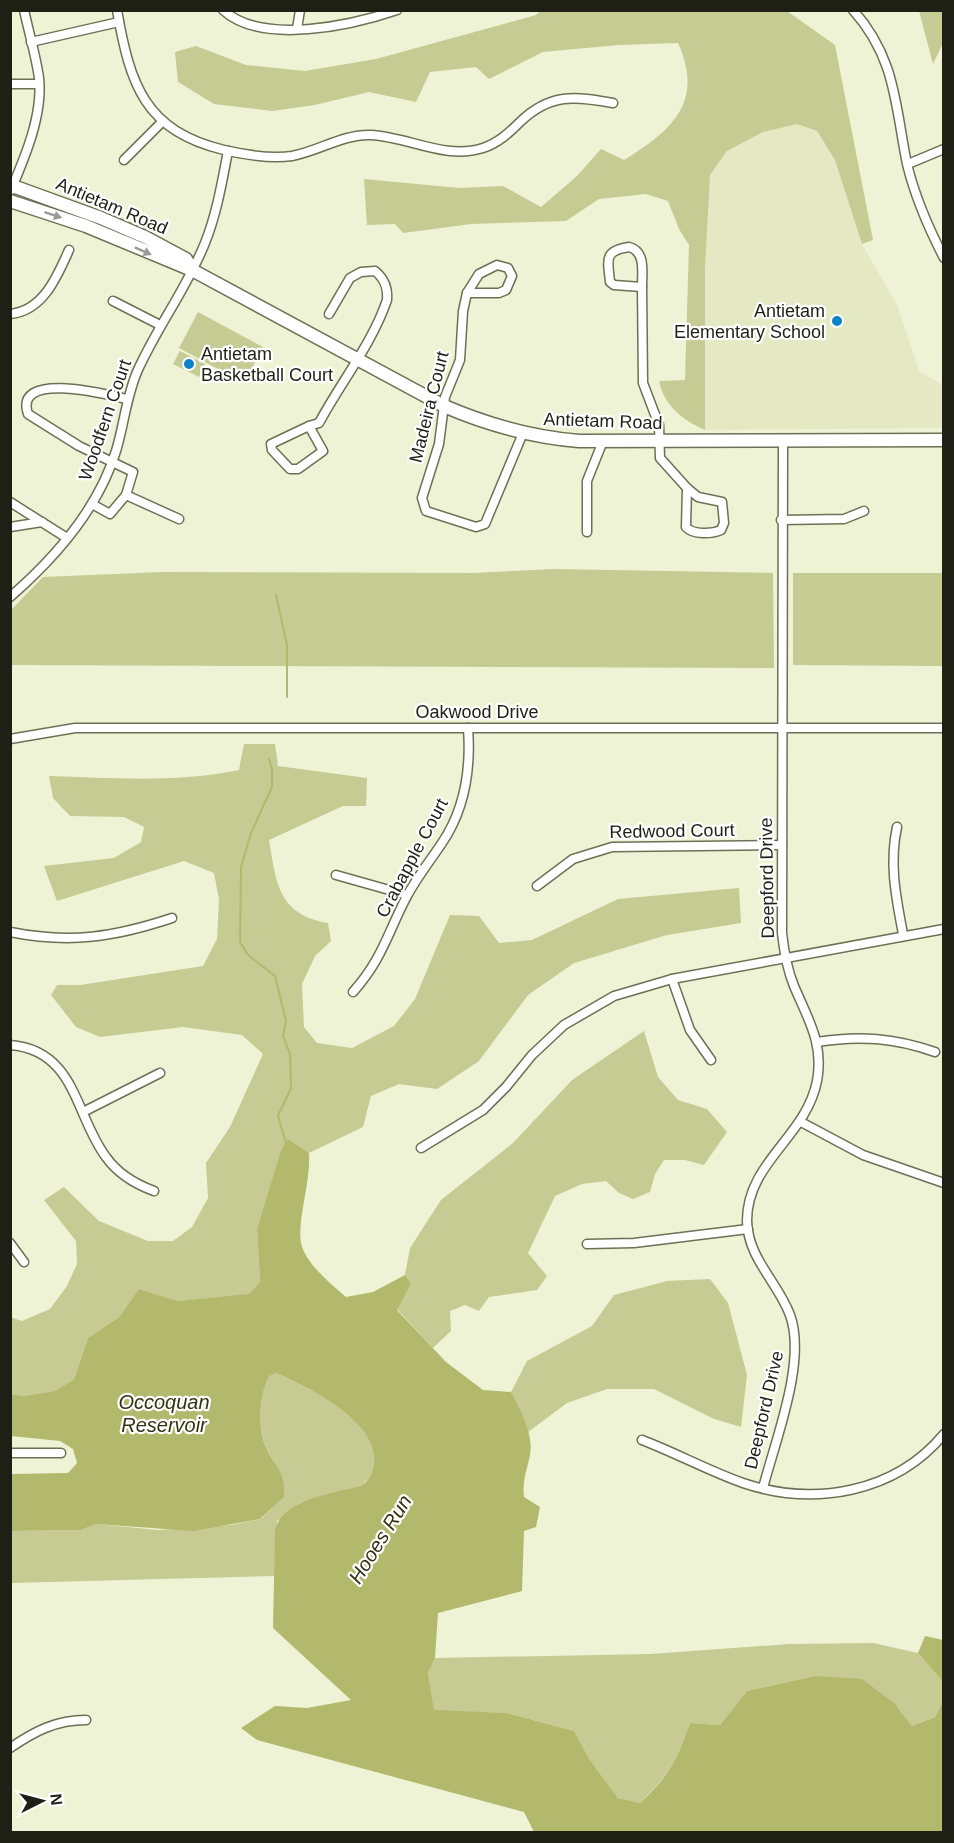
<svg xmlns="http://www.w3.org/2000/svg" width="954" height="1843" font-family="Arial,sans-serif">
<style>
.built{fill:#e4e8c3}
.green{fill:#c5cb92}
.water{fill:#b2b86c}
.lines{fill:none;stroke-linecap:round;stroke-linejoin:round}
.stream{stroke:#b2b86c;stroke-width:2}
.street-casing{stroke:#6d7055;stroke-width:11}
.secondary-casing{stroke:#6d7055;stroke-width:15}
.street{stroke:#fff;stroke-width:8}
.secondary{stroke:#fff;stroke-width:12}
.oneway{fill:#9a9b96}
.poi-dot{fill:#0c82cb;stroke:#fff;stroke-width:2}
.labels{text-anchor:middle;dominant-baseline:central;stroke-width:4.5;stroke-linejoin:round;paint-order:stroke}
.street-label{font-size:18px;fill:#1f2015;stroke:#fff}
.poi-label{font-size:18px;fill:#1f2015;stroke:#fff;text-anchor:end}
.water-label{font-size:20px;font-style:italic;fill:#313311;stroke:#fff}
</style>
<rect width="100%" height="100%" fill="#eff3d5"/>
<!-- built -->
<path class="built" d="M797 124 817 131 835 160 862 244 898 307 919 371 943 385V428L705 430V269L710 175 727 151 763 132Z"/>
<!-- green -->
<g class="green">
<path d="M616 11H787L835 45 873 240 862 244 835 160 817 131 797 124 763 132 727 151 710 175 705 269V430C683 420 664 406 659 381L685 380 689 245 679 229 668 201 646 194 599 199 566 221 471 224 403 233 395 224 367 225 364 179 459 188 503 186 541 207 576 177 601 149 624 160C671 131 705 102 678 43L619 45 543 52 489 79 476 67 430 72 416 102 369 92 315 105 272 111 214 104 178 82 175 52 196 46 246 65 305 71 376 59 536 15 540 11Z"/>
<path d="M919 11H943V43L933 64Z"/>
<path d="M198 312 263 347 244 383 179 348Z"/>
<path d="M180 351 205 364 199 377 173 364Z"/>
<path d="M554 569 773 573 774 668 11 665V610L43 577 162 572 473 573Z"/>
<path d="M793 573H943V666L793 665Z"/>
<path d="M244 744H275L278 766 367 778 366 806H343L269 840C276 882 278 915 328 923L331 941 315 956 302 984 304 1027 317 1043 352 1048 394 1026 415 999 450 915 479 916 499 943 532 940 618 899 739 888 741 923 667 935 574 963 528 995 479 1061 437 1089 399 1084 371 1096 363 1127 309 1153 288 1139 257 1229 260 1282 248 1295 178 1301 139 1289 119 1317 88 1338 74 1379 55 1391 23 1396 11 1394 10 1317 22 1321 50 1309 67 1286 77 1264 76 1241 44 1200 64 1187 99 1221 148 1241H173L192 1227 208 1198 206 1163 230 1127 263 1054 242 1035 183 1027 100 1037 76 1027 51 995 57 985H80L203 966 217 939 219 899 214 873 184 861 57 901 44 866 114 858 141 842 144 827 124 817 70 816 53 798 49 776C111 778 178 783 239 770Z"/>
<path d="M644 1031 658 1077 678 1100 707 1109 727 1132 704 1165 685 1160H664L655 1174 650 1192 633 1199 619 1193 606 1181 582 1184 555 1196 528 1253 547 1276 537 1290 489 1297 479 1311 465 1305 450 1311 451 1331 433 1348 397 1309 411 1284 405 1275 410 1248 441 1200 513 1143 572 1080Z"/>
<path d="M710 1279 728 1303 747 1375 741 1427 714 1419 654 1389H607L567 1403 528 1432 511 1392 527 1361 592 1326 614 1295 667 1281Z"/>
<path d="M276 1373C307 1386 379 1422 374 1461 373 1469 371 1477 365 1482 361 1487 350 1488 344 1490 319 1497 299 1508 277 1521L274 1576 11 1583V1531L81 1530 96 1524 158 1530 230 1525 261 1519 284 1496C285 1468 274 1467 265 1445 257 1426 260 1393 269 1375Z"/>
<path d="M873 1643 918 1653 943 1682V1701L935 1717 912 1726 895 1704 815 1676 747 1691 720 1725 690 1723C675 1763 671 1772 640 1803L618 1798 590 1760 574 1731 507 1713 434 1711 428 1673 435 1658 650 1654 789 1644Z"/>
</g>
<!-- water -->
<g class="water">
<path d="M288 1139 309 1153C311 1182 297 1219 301 1243 305 1263 331 1284 346 1297L373 1292 405 1275 411 1284 397 1310 446 1362 483 1390 511 1392C520 1410 534 1434 530 1455 527 1471 522 1480 524 1497L540 1507 536 1527 524 1531 522 1591 438 1613 435 1658 428 1673 434 1710 507 1713 574 1731 590 1760 618 1798 640 1803C670 1775 676 1761 690 1723L720 1725 747 1691 815 1676 862 1679 895 1704 912 1726 935 1717 943 1701V1832H534L524 1812 257 1740 241 1728 275 1706 307 1708 351 1700 273 1628 275 1530C281 1504 320 1496 343 1490 350 1488 360 1487 365 1483 371 1477 373 1469 374 1462 379 1422 307 1386 276 1373L269 1376C260 1393 257 1426 265 1445 274 1468 286 1468 284 1497L260 1519 193 1531 96 1524 81 1530 11 1531V1474L68 1473 77 1463 73 1449 60 1441 11 1436V1394L23 1396 55 1391 74 1379 88 1338 119 1317 139 1289 178 1301 249 1294 260 1282 257 1229 281 1151Z"/>
<path d="M925 1636 943 1640V1682L918 1653Z"/>
</g>
<g class="lines">
<!-- stream -->
<g class="stream">
<path d="M276 595 287 645V697"/>
<path d="M269 759 272 769V787L251 833 241 867 240 942 248 955 275 976 286 1021 283 1036 290 1054 291 1088 278 1116 286 1143"/>
</g>
<!-- street casing -->
<g class="street-casing">
<g id="street">
<path d="M117 10C130 85 145 131 224 150 246 155 270 159 292 156 319 151 343 134 371 135 409 137 445 160 483 148 498 143 509 133 520 122 550 93 575 96 613 103"/>
<path d="M223 10C262 46 353 25 397 10"/>
<path d="M853 10C896 58 895 105 907 164 915 197 928 227 944 258"/>
<path d="M297 29 300 10"/>
<path d="M31 42 119 22"/>
<path d="M10 84H39"/>
<path d="M124 160 162 122"/>
<path d="M908 164 944 149"/>
<path d="M11 190C25 157 43 115 39 78 36 56 29 33 24 10"/>
<path d="M629 247C646 251 642 273 642 287L614 285 610 282C608 260 603 251 629 247Z"/>
<path d="M497 265 508 268 512 276 506 290 499 293H467L479 274Z"/>
<path d="M642 287 643 383 659 425 660 458 687 488"/>
<path d="M467 293 463 311 460 360 445 397 439 444 422 498 426 511 476 527 485 524 523 433"/>
<path d="M113 301 160 325"/>
<path d="M10 314C43 311 57 277 69 250"/>
<path d="M309 426 319 423C341 382 372 344 387 300 388 288 385 279 375 271L361 272 350 278 329 314"/>
<path d="M309 426 323 451 298 469H290L272 450 271 444Z"/>
<path d="M687 488 698 497 722 502 724 523 721 530C712 534 693 535 686 527Z"/>
<path d="M126 495 179 519"/>
<path d="M10 502 67 538"/>
<path d="M92 504 110 514 126 495 133 472 79 446 28 414C13 370 109 395 127 399"/>
<path d="M781 520 844 519 864 511"/>
<path d="M10 527 42 522"/>
<path d="M587 532V481L603 441"/>
<path d="M10 597C55 558 98 509 116 451 124 425 126 398 137 372 157 327 187 288 205 243 217 213 222 182 228 151"/>
<path d="M10 739 75 728H944"/>
<path d="M897 827C889 864 896 897 903 934"/>
<path d="M336 875 407 895"/>
<path d="M537 886 573 859 612 847 782 845"/>
<path d="M10 932C70 944 115 937 172 918"/>
<path d="M672 979 690 1030 711 1060"/>
<path d="M353 992C383 958 387 934 407 896 417 877 430 861 442 843 465 809 471 768 468 728"/>
<path d="M817 1042C859 1035 895 1038 935 1052"/>
<path d="M10 1045C76 1050 75 1116 106 1157 118 1174 135 1184 154 1191"/>
<path d="M85 1111 160 1073"/>
<path d="M801 1122 863 1155 944 1183"/>
<path d="M421 1148 483 1110 506 1087 532 1055 564 1025 614 996 672 979 944 929"/>
<path d="M10 1243 24 1262"/>
<path d="M587 1244 634 1243 748 1229"/>
<path d="M642 1440C676 1453 709 1471 743 1483 814 1507 895 1493 944 1434"/>
<path d="M10 1453H61"/>
<path d="M763 1488C775 1441 807 1361 790 1315 778 1282 748 1259 747 1221 747 1162 806 1137 817 1081 824 1044 808 1019 794 986 787 969 784 951 782 933L783 442"/>
<path d="M10 1748C35 1731 56 1720 86 1720"/>
</g>
</g>
<!-- secondary casing -->
<g class="secondary-casing">
<g id="secondary">
<path d="M10 185 101 218 145 237 186 259 192 270"/>
<path d="M10 201 86 226 192 270 444 406C488 425 531 437 579 441L944 440"/>
</g>
</g>
<!-- street -->
<use href="#street" class="street"/>
<!-- secondary -->
<use href="#secondary" class="secondary"/>
</g>
<!-- one-way arrows -->
<defs><path id="oneway-solid" d="M-6-.8H1V-3.2L6.5 0L1 3.2V.8H-6Z" transform="scale(1.5)"/></defs>
<g class="oneway">
<use href="#oneway-solid" transform="translate(53 215) rotate(18)"/>
<use href="#oneway-solid" transform="translate(143 251) rotate(24)"/>
</g>
<!-- markers -->
<g class="poi-dot">
<circle cx="837" cy="321" r="6"/>
<circle cx="189" cy="364" r="6"/>
</g>
<g class="labels">
<!-- street labels -->
<g class="street-label">
<text transform="translate(112 206) rotate(23)">Antietam Road</text>
<text transform="translate(429 407) rotate(-76)">Madeira Court</text>
<text transform="translate(105 420) rotate(-71)">Woodfern Court</text>
<text transform="translate(603 421) rotate(2)">Antietam Road</text>
<text x="477" y="712">Oakwood Drive</text>
<text transform="translate(672 831) rotate(-1)">Redwood Court</text>
<text transform="translate(412 858) rotate(-62)">Crabapple Court</text>
<text transform="translate(767 878) rotate(-91)">Deepford Drive</text>
<text transform="translate(764 1410) rotate(-77)">Deepford Drive</text>
</g>
<!-- poi labels -->
<g class="poi-label">
<text x="825" y="311">Antietam<tspan x="825" dy="21">Elementary School</tspan></text>
<text x="201" y="354" text-anchor="start">Antietam<tspan x="201" dy="21">Basketball Court</tspan></text>
</g>
<!-- water labels -->
<g class="water-label">
<text x="164" y="1402">Occoquan<tspan x="164" dy="23">Reservoir</tspan></text>
<text transform="translate(380 1539) rotate(-58)">Hooes Run</text>
</g>
</g>
<!-- border -->
<rect width="954" height="1843" fill="none" stroke="#1f2015" stroke-width="24"/>
<!-- north arrow -->
<g transform="translate(42 1801) rotate(84)" stroke="#ffffff" stroke-width="4.5" paint-order="stroke">
<path d="M0-4.5L10 22L0 15L-10 22Z" fill="#1f2015"/>
<text y="-9" font-size="16" font-weight="bold" text-anchor="middle" fill="#1f2015">N</text>
</g>
</svg>
